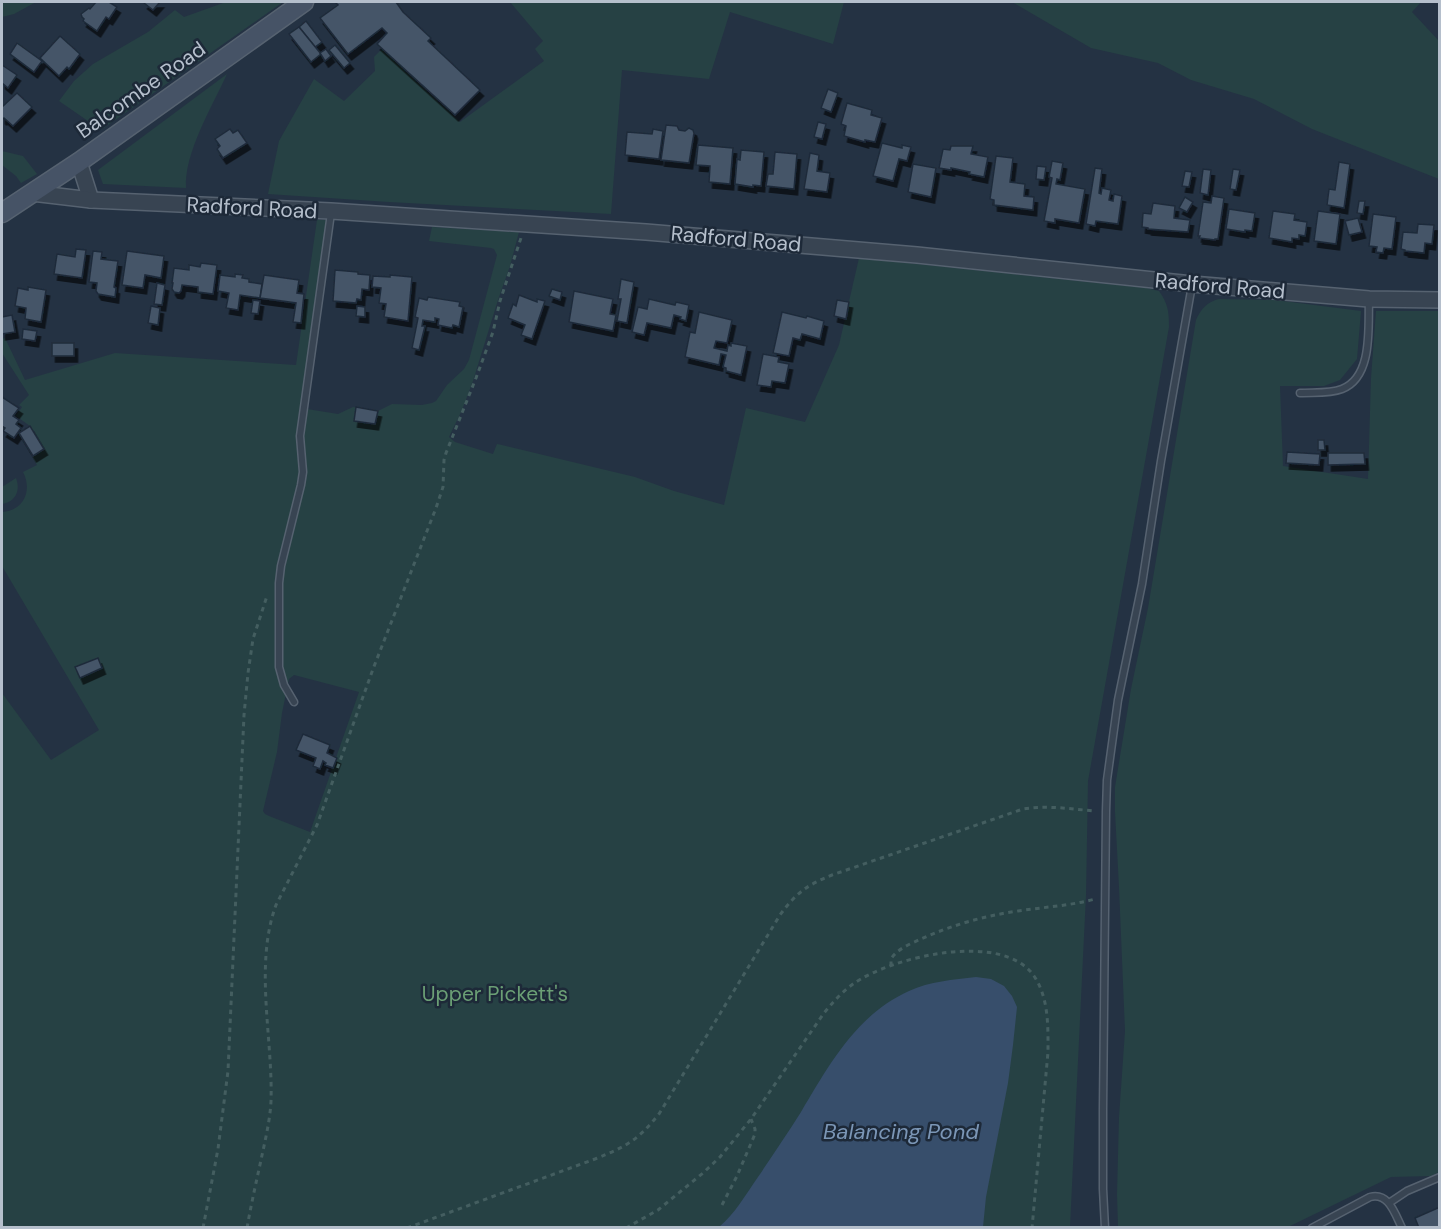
<svg xmlns="http://www.w3.org/2000/svg" width="1441" height="1229" font-family="'DM Sans',sans-serif">
<style>
.green{fill:#264144;fill-rule:evenodd}
.water{fill:#374e6b}
.building{fill:#445467;stroke:#1f2b3a;stroke-width:1.5;filter:url(#shadow)}
.lines{fill:none;stroke-linecap:round;stroke-linejoin:round}
.service-casing{stroke:#566270;stroke-width:9}
.tertiary-casing{stroke:#566270;stroke-width:18}
.secondary-casing{stroke:#566270;stroke-width:21}
.path{stroke:#445e60;stroke-width:3;stroke-dasharray:4.5 4.5;stroke-linecap:butt}
.service{stroke:#384452;stroke-width:6}
.tertiary{stroke:#384452;stroke-width:15}
.secondary{stroke:#465366;stroke-width:18}
.labels{text-anchor:middle;dominant-baseline:central;stroke-width:5;stroke-linejoin:round;paint-order:stroke}
.street-label{font-size:21px;fill:#b5bfcc;stroke:#1d2938}
.park-label{font-size:21px;fill:#6b9f75;stroke:#1d2938}
.water-label{font-size:22px;font-style:italic;fill:#7b96b6;stroke:#1d2938}
</style>
<defs>
<filter id="shadow"><feDropShadow dx="3.5" dy="6" stdDeviation="0" flood-color="#0009"/></filter>
</defs>
<rect width="100%" height="100%" fill="#243243"/>
<!-- green -->
<g class="green">
<path d="M2 2H36L14 14 2 17Z"/>
<path d="M226 2H283L101 130 59 101 74 81 93 64 148 32 175 10 184 17Z"/>
<path d="M510 2H844L833 44 730 12 709 79 622 70 611 214 389 202 268 194 279 141 314 79 344 101 375 71 374 57 382 49 460 122 544 61 535 49 543 41Z"/>
<path d="M1012 2H1421L1412 12 1439 41V179L1312 129 1254 99 1191 80 1158 63 1091 48Z"/>
<path d="M227 74C212 107 184 153 186 188L103 184 98 170Z"/>
<path d="M2 151 23 156 37 174 21 183 16 176 2 165Z"/>
<path d="M317 220H327L301 408 338 414 353 407 378 411 392 404 422 405 432 403 436 401 447 385 464 369 469 360 497 255 494 249 491 248 429 241 432 227 519 232 510 266 498 300 473 381 462 410 449 437 455 442 493 454 497 444 502 445 635 477 674 491 724 505 746 408 805 422 839 345 859 258 1146 288 1159 291C1168 304 1169 311 1169 327L1088 781 1086 895 1070 1227H2V693L51 760 99 730 2 566V512C23 511 33 491 23 472L37 465 32 456 43 449 30 426 16 416 22 407 19 405 29 395 2 353V339L5 338 25 380 115 353 296 365ZM294 675 359 692 310 832 269 816 265 814 263 811 277 752 282 713 289 679Z"/>
<path d="M1219 299 1275 300 1361 311 1357 359 1340 380 1324 386H1280L1283 466 1368 479 1371 378 1376 311H1439V1172L1431 1176 1391 1177 1288 1227H1118L1117 1194 1119 1117 1125 1031 1119 887 1115 812V787L1131 689 1148 608 1196 320C1201 309 1207 302 1219 299Z"/>
<path d="M16 478C21 491 15 502 2 504V487Z"/>
</g>
<!-- water -->
<path class="water" d="M976 977 991 979 1004 986 1012 996 1017 1007 1013 1045 1008 1083 986 1197 983 1227H719C735 1214 746 1194 758 1177 773 1155 787 1134 801 1112 829 1065 856 1015 909 991 930 981 953 980 976 977Z"/>
<!-- building -->
<g class="building">
<path d="M96 2H109L117 7 109 19 106 17 97 31 83 21 84 19 82 17 81 14 89 8 90 9Z"/>
<path d="M145 2H160L153 10 144 3Z"/>
<path d="M335 2H396L403 12 431 38 428 41 480 90 455 115 377 44 387 33 382 28 348 54 320 18 338 5Z"/>
<path d="M306 21 322 42 315 47 299 27Z"/>
<path d="M299 27 321 54 311 62 289 34Z"/>
<path d="M60 36 80 54 69 69 67 67 59 76 40 58Z"/>
<path d="M17 43 42 61 34 72 10 54Z"/>
<path d="M335 45 350 63 344 68 329 50Z"/>
<path d="M326 49 331 56 325 61 320 53Z"/>
<path d="M2 65 17 75 8 88 2 83Z"/>
<path d="M828 89 838 93 831 112 821 108Z"/>
<path d="M17 93 32 107 13 126 4 118 3 119 2 118V107Z"/>
<path d="M847 103 872 110 871 115 882 118 875 142 865 140V142L844 136 846 126 841 124Z"/>
<path d="M818 122 826 124 822 139 814 137Z"/>
<path d="M666 125 677 126 679 130 685 131 689 128 693 130 694 133 689 163 661 160Z"/>
<path d="M230 129 233 133 238 130 247 143 223 158 217 149 220 146 215 139Z"/>
<path d="M653 129 663 131 659 159 625 155 627 132 652 134Z"/>
<path d="M882 143 902 148V145L911 147 907 161 899 159 893 181 873 176Z"/>
<path d="M698 145 733 148 730 184 709 182 710 166 696 165Z"/>
<path d="M951 146H973L971 154 988 157 984 177 969 174 970 172 951 168V170L939 168 943 149 950 150Z"/>
<path d="M741 150 764 152 761 186 753 185V187L735 184 737 159 740 160Z"/>
<path d="M775 152 797 154 794 189 766 186 768 174H773Z"/>
<path d="M810 153 819 155 817 171 830 173 827 192 804 189Z"/>
<path d="M996 156 1013 158 1010 182 1025 184 1024 196 1034 197 1033 210 994 205V200L990 199Z"/>
<path d="M1052 161 1063 163 1060 180 1057 179 1056 184 1085 189 1079 223 1055 219V223L1044 221 1052 178 1049 177Z"/>
<path d="M1339 162 1350 164 1344 208 1327 205 1329 189 1335 190Z"/>
<path d="M913 164 936 168 931 197 908 192Z"/>
<path d="M1037 166 1046 167 1044 180 1036 179Z"/>
<path d="M1095 168 1102 169 1099 193 1101 194 1102 188 1111 190 1109 200 1113 201 1114 194 1122 196 1118 224 1096 221 1095 226 1086 224Z"/>
<path d="M1203 169 1211 170 1208 195 1200 193Z"/>
<path d="M1233 169 1240 170 1236 190 1230 189Z"/>
<path d="M1185 171 1192 172 1189 187 1182 186Z"/>
<path d="M1212 196 1224 198 1218 239H1215V240L1199 238 1200 236H1198L1203 202 1211 203Z"/>
<path d="M1185 197 1193 202 1187 212 1179 208Z"/>
<path d="M1359 201H1365L1363 214 1357 213Z"/>
<path d="M1153 203 1175 206 1174 218 1190 220 1188 232 1148 229V228L1142 227 1143 213 1151 214Z"/>
<path d="M1229 209 1255 213 1252 231 1245 230V232L1226 229Z"/>
<path d="M1273 211 1295 214 1294 220 1307 222 1305 236 1299 235V239L1292 238V242L1269 238Z"/>
<path d="M1318 211 1340 214 1336 244 1314 241Z"/>
<path d="M1373 214 1396 217 1392 249 1384 248 1383 253 1376 252 1377 247 1369 246Z"/>
<path d="M1358 218 1362 232 1349 235 1345 221Z"/>
<path d="M1418 224 1434 225 1432 244 1425 243 1424 253 1405 251V250L1401 249 1403 232 1417 233Z"/>
<path d="M76 249 86 250 82 278 54 274 57 254 75 257Z"/>
<path d="M93 251 102 252 101 259 118 261 114 287 116 288 115 297 98 294 96 291 97 283 89 282Z"/>
<path d="M127 251 164 256 161 278 145 275 143 288 122 285Z"/>
<path d="M201 263 217 265 213 294 198 292V287L182 285 181 291 179 293 174 292 172 289 173 283H172L174 268 189 270V265L200 267Z"/>
<path d="M335 270 358 272V274L370 275 369 290 362 289 361 300 357 299 356 303 333 301Z"/>
<path d="M235 274 243 275 242 278 249 279V282L262 284 260 298 240 295 238 310 226 308 229 293 218 291 220 275 235 277Z"/>
<path d="M264 275 299 280 297 293 304 294 301 323 293 322 296 303 260 298Z"/>
<path d="M390 275 412 277 408 321 384 317 386 304 379 303 381 288 372 287 373 276 390 277Z"/>
<path d="M621 279 634 282 627 323 617 321 621 299H618Z"/>
<path d="M157 283 165 285 162 305 154 304Z"/>
<path d="M28 287 46 290 41 322 25 319 26 308 15 306 18 288 28 290Z"/>
<path d="M552 289 562 292 560 300 549 296Z"/>
<path d="M574 291 613 299 610 314 616 315 613 331 569 322Z"/>
<path d="M519 295 537 302V299L545 301 532 339 521 335 525 325 508 318 513 304 516 306Z"/>
<path d="M428 297 460 302 459 306 463 307 459 327 453 325 452 328 438 325 439 319 435 318V322L423 320 422 326H425L419 350 412 348 418 318 415 317 419 298 427 300Z"/>
<path d="M649 299 675 305 676 302 689 305 686 321 680 319 681 317 674 315 671 328 647 323 644 335 632 332 638 307 647 309Z"/>
<path d="M253 300 260 301 258 314 251 313Z"/>
<path d="M837 300 849 302 846 319 834 316Z"/>
<path d="M151 306 160 308 158 325 148 323Z"/>
<path d="M357 306 365 307V317L356 316Z"/>
<path d="M699 312 732 320 727 343 716 341 714 348 727 351 728 345 731 346V343L747 346 741 375 726 371V368L723 367 726 355 721 354 719 365 685 357 690 332 695 333Z"/>
<path d="M782 312 806 318 807 316 824 321 820 339 802 334 800 340 793 338 789 356 773 353Z"/>
<path d="M12 315 15 332 2 334V317Z"/>
<path d="M23 329 37 331 35 341 22 339Z"/>
<rect x="52" y="343" width="22" height="13"/>
<path d="M763 354 779 357 778 362 789 364 785 383 772 381 771 387 757 385Z"/>
<path d="M2 397 19 408 13 416 19 420 16 424 21 428 14 438 3 431 5 428 2 426Z"/>
<path d="M356 407 378 411 375 424 354 421Z"/>
<path d="M30 426 44 449 33 456 19 433Z"/>
<path d="M1318 440H1324L1325 450H1318Z"/>
<path d="M1287 452 1320 454 1319 465 1286 463Z"/>
<path d="M1328 453H1364L1365 464 1328 465Z"/>
<path d="M98 658 102 668 80 678 75 667Z"/>
<path d="M303 734 330 745 327 753 337 758 333 768 325 765 326 763 323 761 320 769 313 766 316 758 296 750Z"/>
<path d="M1440 1207V1228H1419L1415 1218Z"/>
</g>
<g class="lines">
<!-- service casing -->
<g class="service-casing">
<g id="service">
<path d="M1300 393C1313 392 1329 394 1342 389 1373 377 1368 328 1369 301"/>
<path d="M294 702 284 685 279 667V583L281 566 301 485 303 472 300 436 331 213"/>
<path d="M1389 1203 1407 1191 1440 1177"/>
<path d="M1105 1228 1103 1189V1110L1106 811 1107 780 1118 700 1142 584 1161 461 1192 285"/>
<path d="M1312 1228 1370 1197C1389 1192 1395 1214 1402 1228"/>
</g>
</g>
<!-- tertiary casing -->
<g class="tertiary-casing">
<g id="tertiary">
<path d="M79 162 91 200"/>
<path d="M32 193 91 200 331 211 646 232 917 255 1192 284 1369 299 1440 300"/>
</g>
</g>
<!-- secondary casing -->
<g class="secondary-casing">
<path id="secondary" d="M2 213 79 162 304 2"/>
</g>
<!-- path -->
<g class="path">
<path d="M891 966V959C897 949 910 944 921 939 952 925 984 916 1018 911 1044 907 1069 906 1095 899"/>
<path d="M722 1205 737 1176 755 1134V1129L751 1119"/>
<path d="M203 1228 218 1149 228 1071 244 715 248 673 253 639 267 596"/>
<path d="M247 1228C251 1205 256 1183 261 1160 265 1141 270 1121 271 1101 273 1038 254 965 276 905L317 825 373 669 436 508 443 487 444 460 446 453 476 378 493 332 500 301 521 238"/>
<path d="M407 1228 595 1159C627 1146 637 1141 659 1114L780 915C796 893 807 885 832 875L1023 809C1047 805 1070 809 1095 811"/>
<path d="M626 1228 658 1210 703 1173 720 1157 751 1119 824 1013C833 1002 842 992 853 984 891 957 1002 930 1034 976 1049 998 1048 1027 1048 1052L1032 1228"/>
</g>
<!-- service -->
<use href="#service" class="service"/>
<!-- tertiary -->
<use href="#tertiary" class="tertiary"/>
<!-- secondary -->
<use href="#secondary" class="secondary"/>
</g>
<g class="labels">
<!-- street labels -->
<g class="street-label">
<text transform="translate(141 90) rotate(-35)">Balcombe Road</text>
<text transform="translate(252 208) rotate(3)">Radford Road</text>
<text transform="translate(736 239) rotate(5)">Radford Road</text>
<text transform="translate(1220 286) rotate(5)">Radford Road</text>
</g>
<!-- park labels -->
<g class="park-label">
<text x="495" y="994">Upper Pickett's</text>
</g>
<!-- water labels -->
<g class="water-label">
<text x="901" y="1131">Balancing Pond</text>
</g>
</g>
<!-- border -->
<rect width="1441" height="1229" fill="none" stroke="#b5bfcc" stroke-width="6"/>
</svg>
